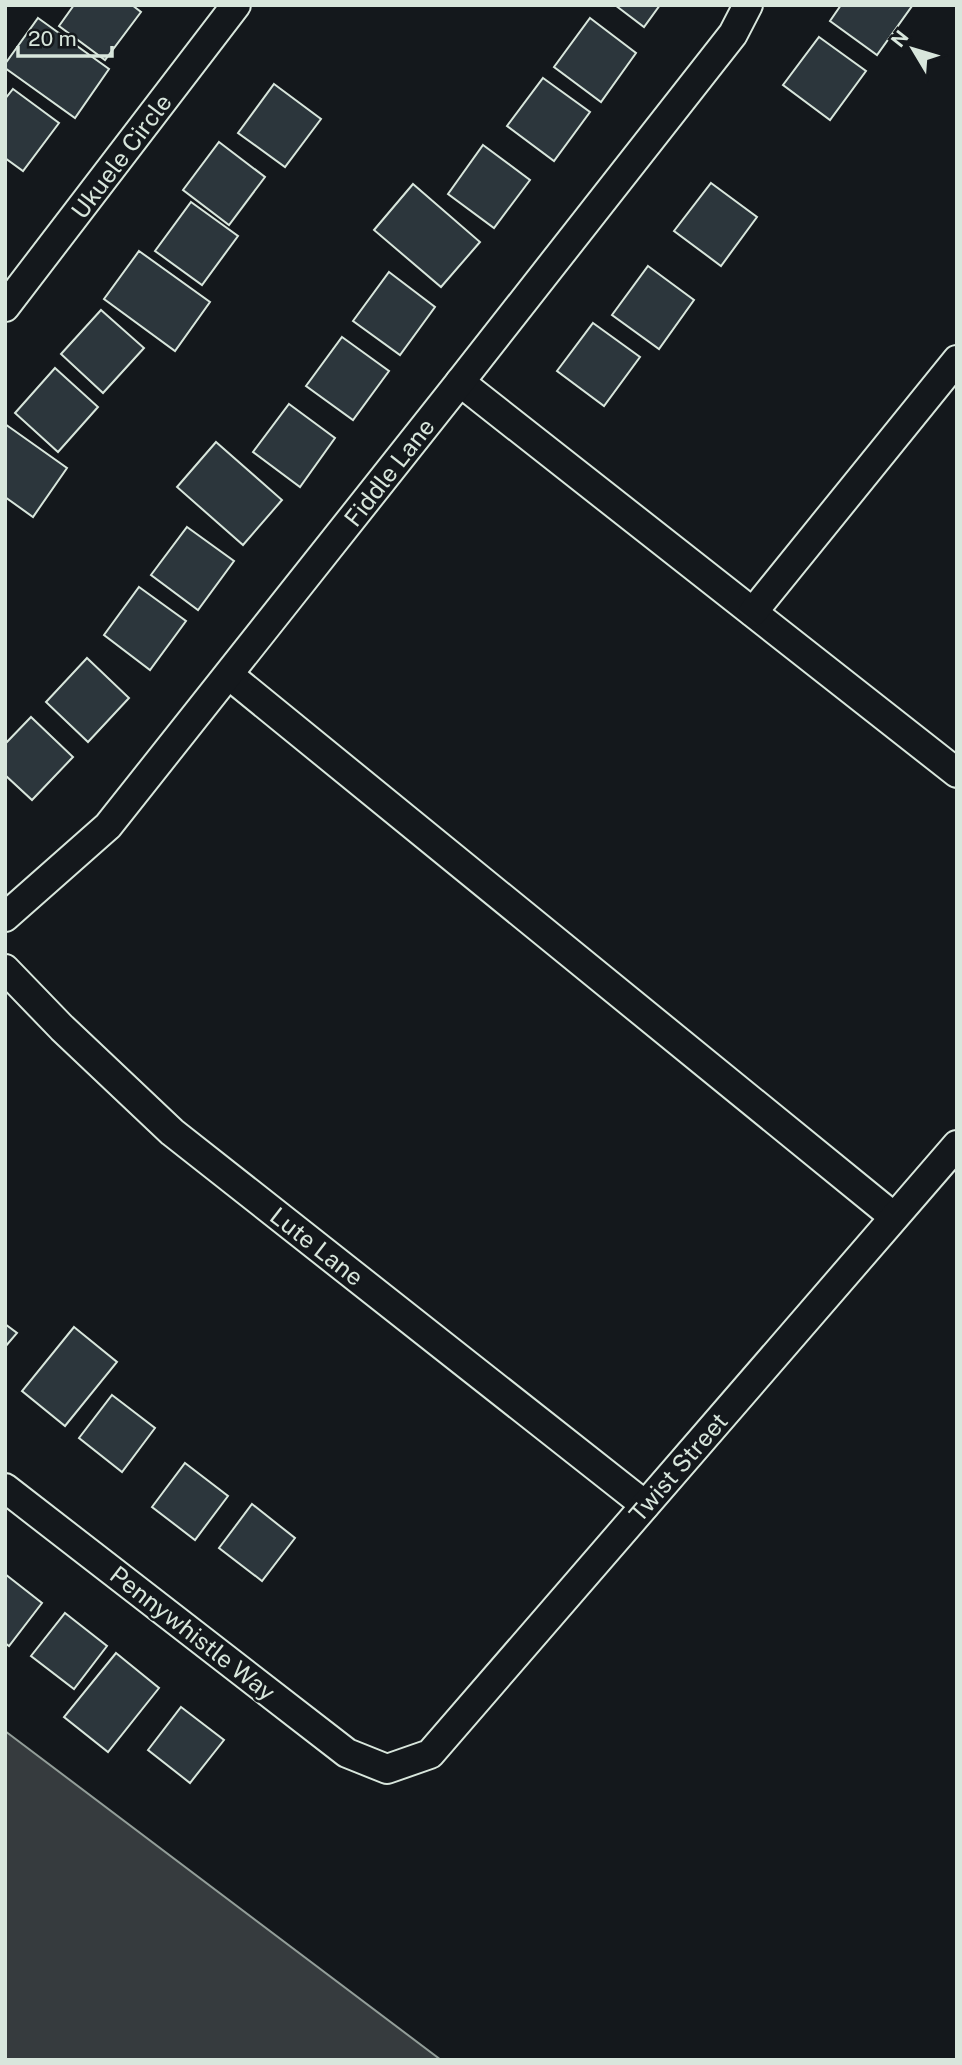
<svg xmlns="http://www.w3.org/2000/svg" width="962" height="2065" font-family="'Public Sans',sans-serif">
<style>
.water{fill:#363b3e;stroke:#939e99;stroke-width:2}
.building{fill:#2c363c;stroke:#d8e6dc;stroke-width:2}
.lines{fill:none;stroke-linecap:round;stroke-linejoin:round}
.street-casing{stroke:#d8e6dc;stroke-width:32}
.street{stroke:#14181c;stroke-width:28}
.labels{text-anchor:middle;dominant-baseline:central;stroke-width:5;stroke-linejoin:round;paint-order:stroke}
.street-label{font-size:24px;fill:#d8e6dc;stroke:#14181c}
</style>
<rect width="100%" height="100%" fill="#14181c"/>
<!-- water -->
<path class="water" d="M5 1731 441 2060H5Z"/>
<!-- building -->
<g class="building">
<path d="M74 5H132L141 12 105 60 59 26Z"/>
<path d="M615 5H660L644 27Z"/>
<path d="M841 5H911L912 6 877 55 830 21Z"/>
<path d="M38 18 109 69 75 118 5 68V64Z"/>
<path d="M590 18 636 53 601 102 554 67Z"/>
<path d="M819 37 866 71 830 120 783 85Z"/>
<path d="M543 78 590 112 554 161 507 126Z"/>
<path d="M274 84 321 119 285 167 238 133Z"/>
<path d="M13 89 59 123 23 171 5 158V99Z"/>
<path d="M219 142 265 177 229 225 183 190Z"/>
<path d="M483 145 530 180 494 228 448 194Z"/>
<path d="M711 183 757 217 721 266 674 231Z"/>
<path d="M413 184 480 242 441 287 374 230Z"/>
<path d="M191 202 238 236 202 285 155 251Z"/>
<path d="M139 251 210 302 175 351 104 299Z"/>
<path d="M648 266 694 300 659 349 612 315Z"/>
<path d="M389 272 435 307 400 355 353 321Z"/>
<path d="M101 310 144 348 103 393 61 354Z"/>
<path d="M593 323 640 357 604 406 557 371Z"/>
<path d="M342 337 389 371 353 420 306 386Z"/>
<path d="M55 368 98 407 58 452 15 413Z"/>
<path d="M289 404 335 438 300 487 253 452Z"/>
<path d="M5 424 67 468 33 517 5 497Z"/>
<path d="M216 442 282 500 243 545 177 487Z"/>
<path d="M187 527 234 561 198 610 151 575Z"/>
<path d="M139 587 186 621 150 670 104 635Z"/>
<path d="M87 658 129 698 88 742 46 702Z"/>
<path d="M31 717 73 757 32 800 5 775V744Z"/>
<path d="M5 1324 17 1333 5 1347Z"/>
<path d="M74 1327 117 1362 65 1426 22 1391Z"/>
<path d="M112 1395 155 1428 122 1472 79 1438Z"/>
<path d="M185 1463 228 1496 195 1540 152 1507Z"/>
<path d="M252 1504 295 1538 262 1581 219 1548Z"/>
<path d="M5 1574 42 1603 9 1646 5 1643Z"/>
<path d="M65 1613 107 1646 74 1689 31 1656Z"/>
<path d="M116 1653 159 1688 108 1752 64 1717Z"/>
<path d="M181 1707 224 1740 190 1783 148 1750Z"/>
</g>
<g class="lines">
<!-- street casing -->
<g class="street-casing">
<g id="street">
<path d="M5 307 236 5"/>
<path d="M460 382 957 773"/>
<path d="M753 612 957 360"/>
<path d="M229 675 894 1217"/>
<path d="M5 917 108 826 460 382 733 34 748 5"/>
<path d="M5 969 62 1028 172 1132 645 1505"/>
<path d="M5 1488 347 1753 387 1769 430 1754 957 1145"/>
</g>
</g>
<!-- street -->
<use href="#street" class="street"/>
</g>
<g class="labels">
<!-- street labels -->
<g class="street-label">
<text transform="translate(121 156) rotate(-53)">Ukuele Circle</text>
<text transform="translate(389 472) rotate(-52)">Fiddle Lane</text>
<text transform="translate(317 1246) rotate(38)">Lute Lane</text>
<text transform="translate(678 1467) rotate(-49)">Twist Street</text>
<text transform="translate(193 1633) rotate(38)">Pennywhistle Way</text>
</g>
</g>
<!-- border -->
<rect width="962" height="2065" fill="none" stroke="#d8e6dc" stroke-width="14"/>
<!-- north arrow -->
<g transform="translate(913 49) rotate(308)" stroke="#14181c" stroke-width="5" paint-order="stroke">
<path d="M0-5L12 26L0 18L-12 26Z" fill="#d8e6dc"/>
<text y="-10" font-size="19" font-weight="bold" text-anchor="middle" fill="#d8e6dc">N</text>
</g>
<!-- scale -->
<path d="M18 46v10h94v-10" fill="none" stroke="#d8e6dc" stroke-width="3.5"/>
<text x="28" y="46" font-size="21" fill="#d8e6dc" stroke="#14181c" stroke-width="5" paint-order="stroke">20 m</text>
</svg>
